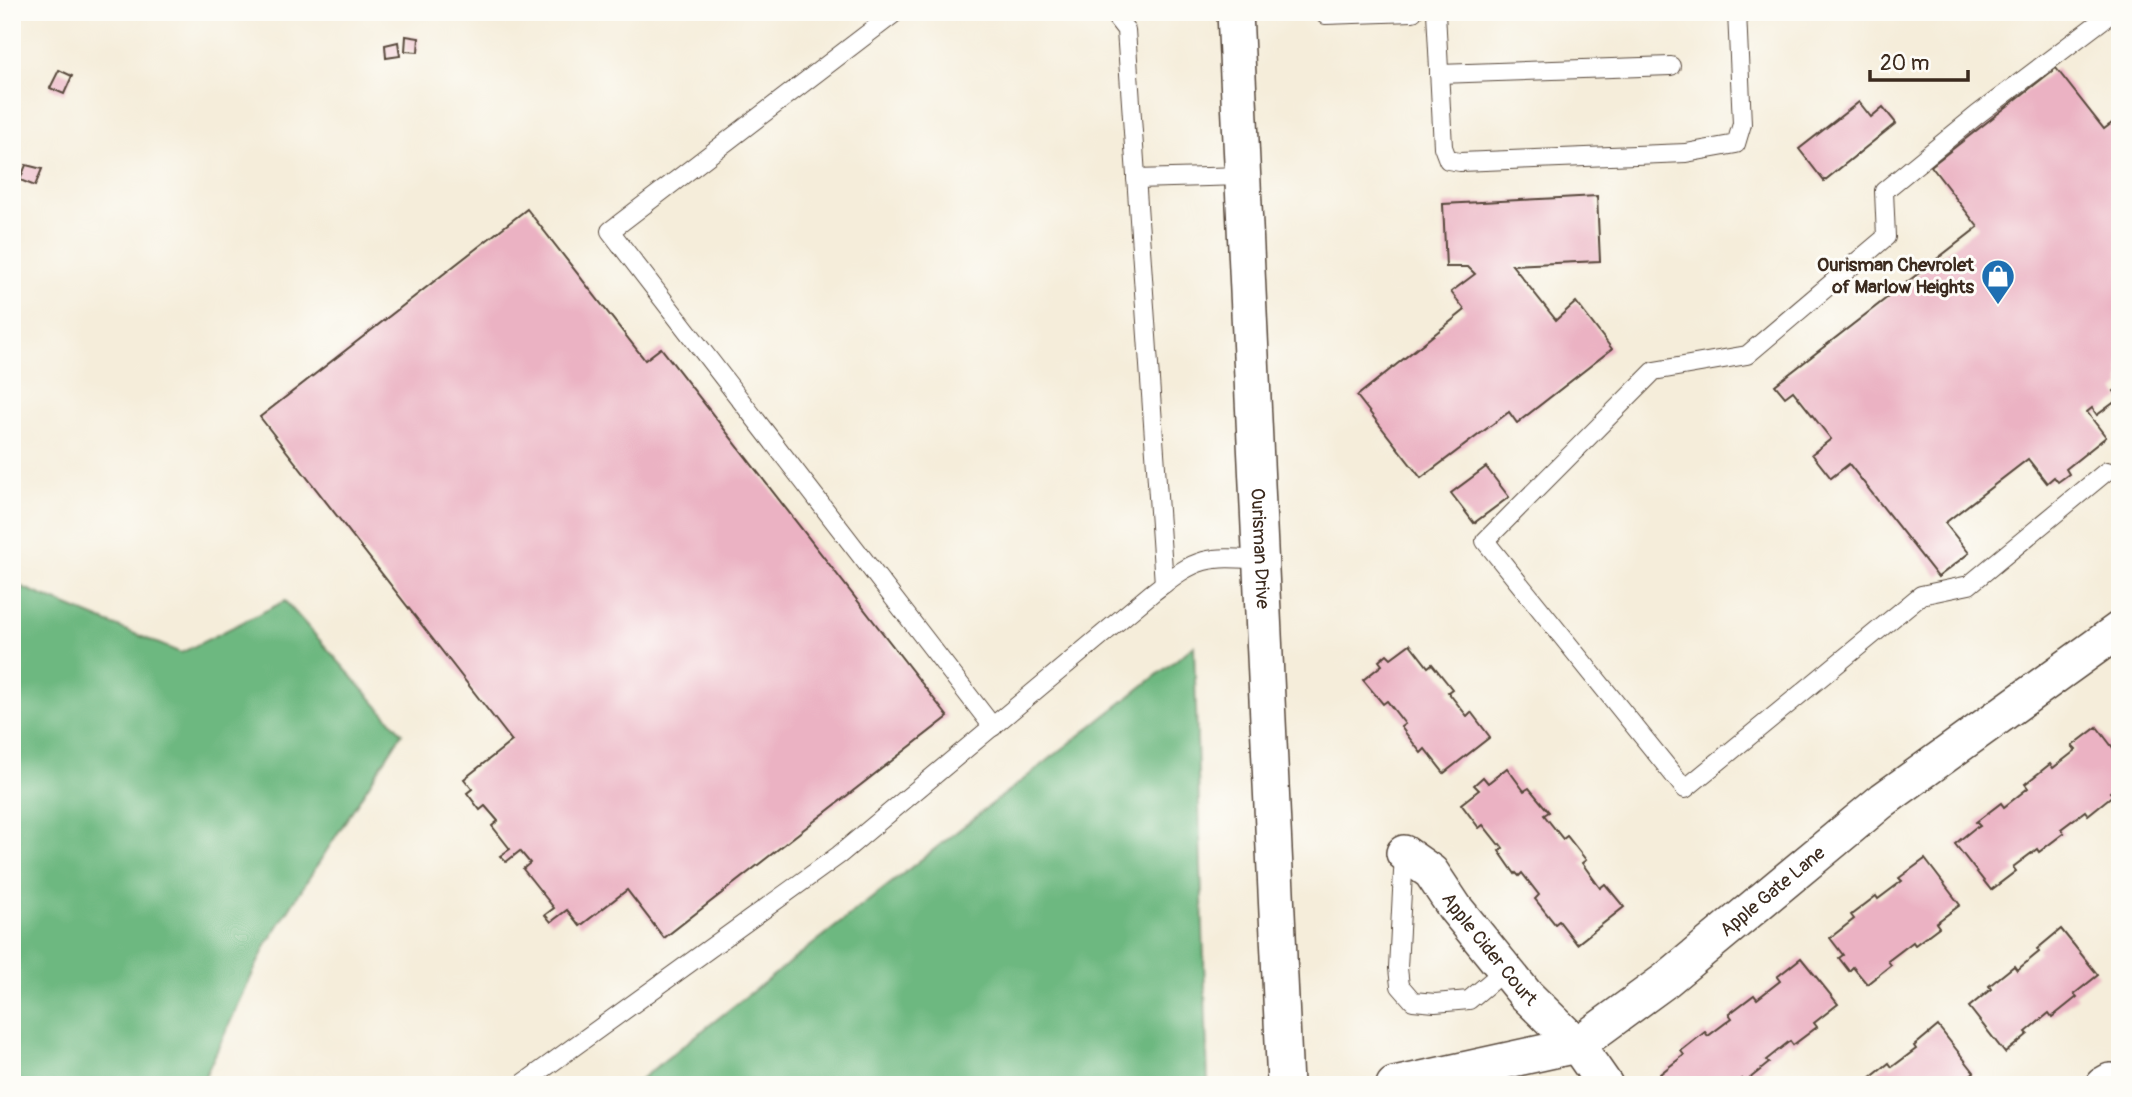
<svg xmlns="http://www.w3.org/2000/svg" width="2132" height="1097" font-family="Pangolin,sans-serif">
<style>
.forest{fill:#6db880;stroke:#54714f;stroke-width:2}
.building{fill:#ebb2c3}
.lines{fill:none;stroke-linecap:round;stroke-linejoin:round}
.service-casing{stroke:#57473a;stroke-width:20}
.minor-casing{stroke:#57473a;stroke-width:38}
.service{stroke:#fff;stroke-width:18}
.minor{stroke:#fff;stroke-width:35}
.labels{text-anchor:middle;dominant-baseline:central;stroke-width:6;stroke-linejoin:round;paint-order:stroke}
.poi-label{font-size:19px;font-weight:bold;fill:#3b2a1e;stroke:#fdfcf7;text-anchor:end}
.street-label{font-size:19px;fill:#3b2a1e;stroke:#fdfcf7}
</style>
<rect width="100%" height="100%" fill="#fdfcf7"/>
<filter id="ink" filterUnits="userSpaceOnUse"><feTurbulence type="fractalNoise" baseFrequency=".0143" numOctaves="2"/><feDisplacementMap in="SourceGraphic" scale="14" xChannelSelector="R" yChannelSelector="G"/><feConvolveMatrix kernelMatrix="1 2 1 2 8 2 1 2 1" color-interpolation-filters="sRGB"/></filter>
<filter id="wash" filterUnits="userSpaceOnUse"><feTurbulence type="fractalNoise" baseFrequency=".00686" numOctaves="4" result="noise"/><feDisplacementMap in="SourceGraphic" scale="28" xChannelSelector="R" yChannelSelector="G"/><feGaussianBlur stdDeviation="1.57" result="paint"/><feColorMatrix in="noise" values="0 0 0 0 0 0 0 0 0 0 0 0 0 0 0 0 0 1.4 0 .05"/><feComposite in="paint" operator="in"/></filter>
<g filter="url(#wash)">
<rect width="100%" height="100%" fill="#f5edda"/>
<!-- forest -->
<g class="forest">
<path d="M12 583 181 653 285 601 402 733 266 945 201 1085H12Z"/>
<path d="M1194 646 1208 1085H633Z"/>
</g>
<g id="blocks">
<!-- building -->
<g class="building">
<path d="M406 36 419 38 418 52 405 51Z"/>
<path d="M398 42 400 56 386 58 385 45Z"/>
<path d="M2056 68 2104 129 2120 117V386L2114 391 2120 398 2097 415 2092 408 2087 412 2106 437 2066 469 2069 474 2058 482 2054 477 2047 483 2028 459 1945 523 1969 553 1938 577 1849 464 1831 478 1812 454 1831 439 1793 391 1785 397 1775 385 1978 227 1931 166Z"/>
<path d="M59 70 72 76 64 94 50 88Z"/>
<path d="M1859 102 1871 117 1883 107 1896 123 1824 181 1799 149Z"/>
<path d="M26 165 42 169 35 186 20 180Z"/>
<path d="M1597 196 1600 261 1512 265 1556 320 1576 302 1612 349 1517 423 1509 412 1421 478 1357 396 1465 310 1451 292 1475 274 1468 267H1446L1443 204Z"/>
<path d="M527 209 645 360 661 348 948 717 664 938 627 890 580 926 567 910 551 922 545 915 554 908 523 869 530 863 520 851 506 862 500 856 510 849 492 826 498 821 485 806 480 810 467 793 472 789 464 779 512 741 260 417Z"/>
<path d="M1486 467 1509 497 1474 523 1451 493Z"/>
<path d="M1410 644 1428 667 1432 664 1452 689 1448 692 1467 716 1471 712 1490 737 1444 773 1425 749 1421 753 1401 727 1405 724 1387 701 1383 704 1363 680 1382 665 1379 661 1387 654 1391 658Z"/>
<path d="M2097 727 2120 757V784L2110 792 2113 795 2088 815 2085 811 2061 829 2064 833 2039 852 2037 849 2013 867 2016 871 1991 890 1955 844 1976 827 1977 828 1980 826 1976 822 2001 803 2004 807 2028 788 2025 784 2050 764 2053 768 2076 750 2072 746Z"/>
<path d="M1507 768 1524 791 1529 788 1549 812 1544 815 1563 839 1567 836 1586 860 1582 863 1600 888 1605 884 1624 907 1577 944 1559 921 1555 924 1535 899 1539 895 1522 873 1519 876 1516 873 1515 874 1499 851 1503 848 1500 844 1499 845 1483 825 1479 828 1461 804 1479 790 1474 785 1483 777 1488 783Z"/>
<path d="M1925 859 1960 905 1936 923 1939 927 1915 945 1913 942 1888 961 1891 965 1867 984 1853 967 1849 971 1839 958 1843 955 1830 938 1854 919 1851 915 1876 896 1878 899 1902 881 1899 878Z"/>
<path d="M2061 929 2098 975 2074 994 2077 997 2052 1017 2049 1013 2026 1032 2028 1034 2005 1053 1969 1007 1991 989 1989 986 2014 966 2017 970 2039 952 2037 949Z"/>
<path d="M1801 958 1838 1004 1814 1023 1817 1027 1793 1045 1790 1041 1766 1060 1769 1063 1744 1083 1742 1079 1734 1085H1669L1660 1074 1684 1055 1681 1051 1705 1032 1708 1036 1732 1018 1729 1014 1754 995 1757 999 1780 981 1777 977Z"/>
<path d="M1938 1026 1974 1072 1958 1085H1867L1865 1082 1889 1063 1892 1067 1916 1049 1914 1046Z"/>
</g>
</g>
</g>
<g filter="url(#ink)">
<use href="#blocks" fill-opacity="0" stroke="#57473a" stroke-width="2"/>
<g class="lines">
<!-- service casing -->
<g class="service-casing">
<g id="service">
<path d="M896 12 610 231 993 727"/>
<path d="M1112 12 1126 30 1164 584"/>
<path d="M1436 12 1443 147 1448 160 1460 162 1686 153 1736 144 1742 124 1737 12"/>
<path d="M1325 15 1413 12"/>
<path d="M1439 74 1671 66"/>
<path d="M1136 179 1243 176"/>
<path d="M2107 471 1969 585 1921 595 1685 789 1485 541 1654 371 1747 355 1886 237 1884 191 1977 115 2113 12"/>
<path d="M1404 853 1398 968 1400 986 1413 1001 1435 1003 1469 1000 1505 970"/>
<path d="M521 1085 839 855 1152 593C1168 581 1185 566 1204 561 1222 556 1243 559 1261 560"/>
</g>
</g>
<!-- minor casing -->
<g class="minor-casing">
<g id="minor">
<path id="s1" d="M1235 12 1285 1085"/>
<path id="s2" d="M1404 853 1431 872 1455 908 1525 994 1577 1045 1605 1085"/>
<path id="s3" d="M1394 1085 1577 1045 1666 980 1883 800 2120 629"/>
<path d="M2103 1085 2110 1081 2120 1082"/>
</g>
</g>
<!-- service -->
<use href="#service" class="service"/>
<!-- minor -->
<use href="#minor" class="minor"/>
</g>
</g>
<!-- icons -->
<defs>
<g id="shop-pin" transform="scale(1.75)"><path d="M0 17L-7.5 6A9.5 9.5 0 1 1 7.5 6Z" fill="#1f6fb2" stroke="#fdfcf7"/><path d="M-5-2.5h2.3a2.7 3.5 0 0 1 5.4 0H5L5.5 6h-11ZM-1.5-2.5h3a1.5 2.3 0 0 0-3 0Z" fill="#fff"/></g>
</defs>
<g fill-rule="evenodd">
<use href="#shop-pin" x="1998" y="276"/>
</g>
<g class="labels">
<!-- poi labels -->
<g class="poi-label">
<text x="1974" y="265">Ourisman Chevrolet<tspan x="1974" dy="22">of Marlow Heights</tspan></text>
</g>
<!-- street labels -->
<g class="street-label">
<text stroke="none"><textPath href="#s1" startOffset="537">Ourisman Drive</textPath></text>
<text stroke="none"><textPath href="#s3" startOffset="436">Apple Gate Lane</textPath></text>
<text stroke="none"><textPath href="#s2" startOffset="130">Apple Cider Court</textPath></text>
</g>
</g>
<!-- margin -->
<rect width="2132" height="1097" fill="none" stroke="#fdfcf7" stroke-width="42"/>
<!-- scale -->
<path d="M1870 70v10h98v-10" fill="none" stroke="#3b2a1e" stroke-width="3.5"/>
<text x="1880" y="70" font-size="21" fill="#3b2a1e" stroke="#fdfcf7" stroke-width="5" paint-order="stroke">20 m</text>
</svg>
